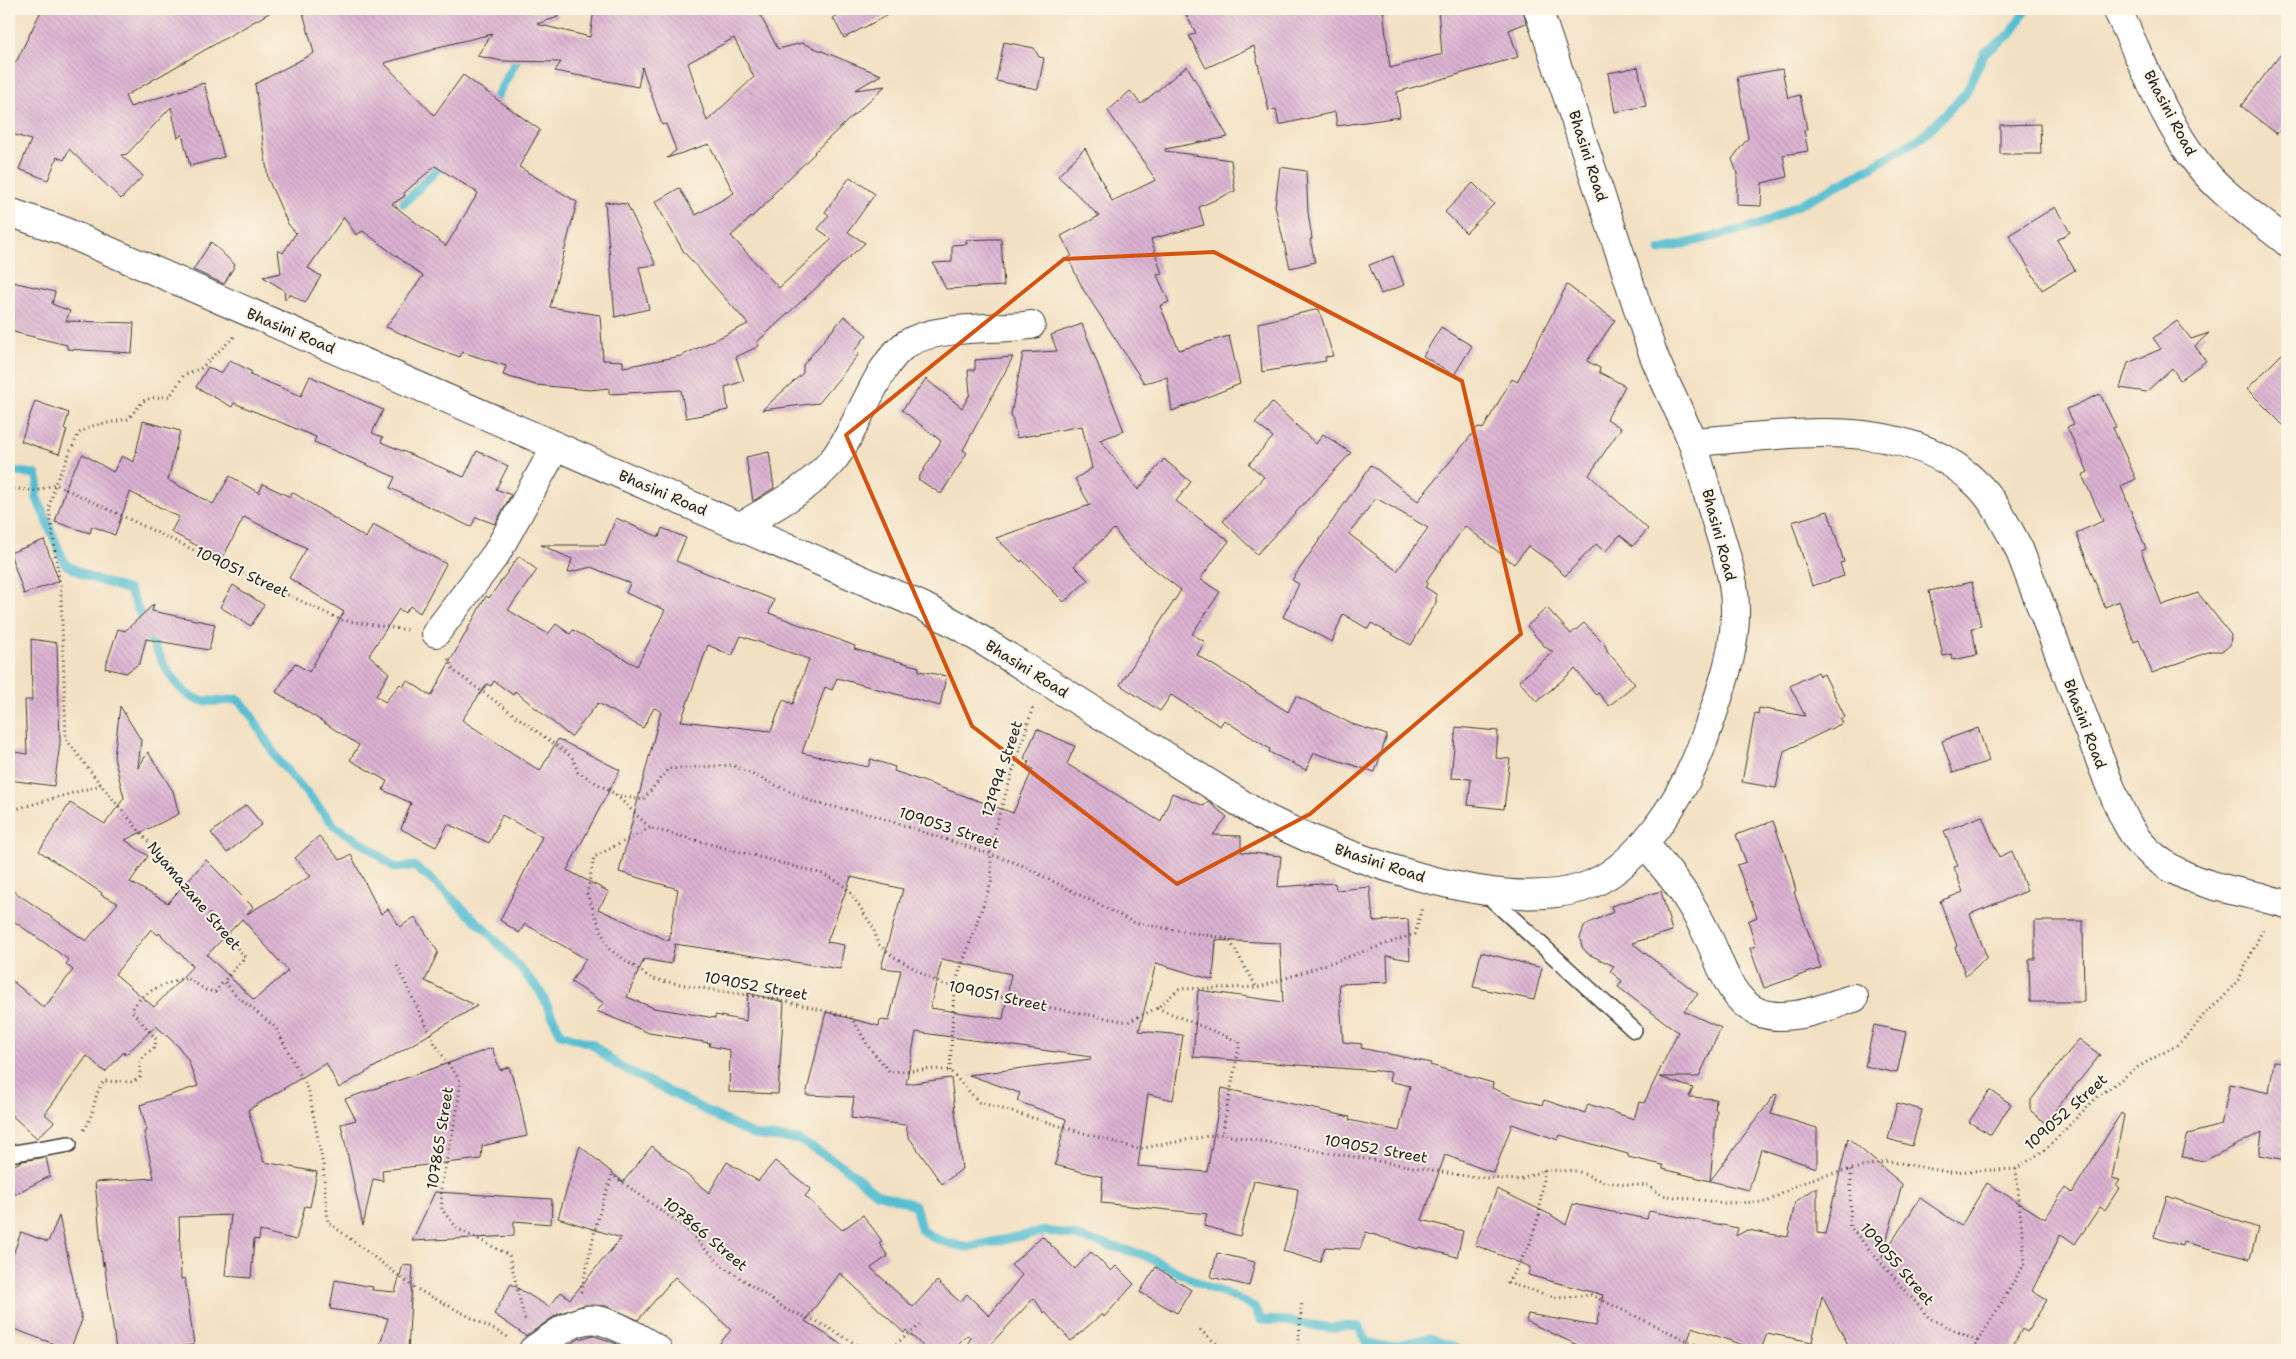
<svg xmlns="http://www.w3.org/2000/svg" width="2296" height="1359" font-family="'Shantell Sans',sans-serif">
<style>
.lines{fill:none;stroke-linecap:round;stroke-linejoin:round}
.stream{stroke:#54bed1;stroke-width:9}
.building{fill:url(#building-back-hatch);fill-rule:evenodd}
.service-casing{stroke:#3c3935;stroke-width:18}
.minor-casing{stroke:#3c3935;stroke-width:30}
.path{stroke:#3c3935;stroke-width:3;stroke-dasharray:1 4;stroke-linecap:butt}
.service{stroke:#fff;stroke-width:15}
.minor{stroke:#fff;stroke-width:28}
.marked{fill:none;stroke:#d4530e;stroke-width:4;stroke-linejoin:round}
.labels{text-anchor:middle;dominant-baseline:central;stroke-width:4;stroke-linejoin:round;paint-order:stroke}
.street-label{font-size:15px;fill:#1c1c1c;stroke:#fcf5e5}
</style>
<defs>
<pattern id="building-back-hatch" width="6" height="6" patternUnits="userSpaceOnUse" patternTransform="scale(1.25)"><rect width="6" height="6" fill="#dbb2d2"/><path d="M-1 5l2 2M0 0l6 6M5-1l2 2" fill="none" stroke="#bb98b4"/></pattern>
</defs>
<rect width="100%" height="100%" fill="#fcf5e5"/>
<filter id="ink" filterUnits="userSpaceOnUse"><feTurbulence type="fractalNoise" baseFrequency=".02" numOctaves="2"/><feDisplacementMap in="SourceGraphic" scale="10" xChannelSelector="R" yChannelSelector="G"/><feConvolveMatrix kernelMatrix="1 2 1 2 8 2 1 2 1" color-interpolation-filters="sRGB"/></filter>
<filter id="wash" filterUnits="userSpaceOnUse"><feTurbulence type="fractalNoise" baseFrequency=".0096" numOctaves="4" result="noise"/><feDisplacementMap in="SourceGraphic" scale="20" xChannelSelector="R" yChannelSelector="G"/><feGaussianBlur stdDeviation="1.12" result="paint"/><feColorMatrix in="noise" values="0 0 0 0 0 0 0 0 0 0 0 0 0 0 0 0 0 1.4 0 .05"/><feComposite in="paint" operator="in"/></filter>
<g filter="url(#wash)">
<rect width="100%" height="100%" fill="#f2e0c2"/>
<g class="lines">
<!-- stream -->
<g class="stream">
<path d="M490 109 521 52"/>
<path d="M404 203 446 160"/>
<path d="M1660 250 1759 225 1857 175 1922 137 1966 93 1984 53 2011 34 2026 9"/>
<path d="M9 471 36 474 38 482 36 496 65 564 89 577 129 590C144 617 166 689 196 699 209 703 224 701 237 699L248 710 278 760 335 826 370 848 395 868 414 866 432 880 488 932 540 991 561 1034 592 1044 617 1065 753 1135 799 1140 843 1166 876 1193 915 1205 921 1229 932 1237 951 1244 968 1247 1046 1231 1071 1235 1144 1255 1209 1288 1223 1292 1254 1307 1261 1320 1286 1321 1330 1328 1343 1326 1359 1327 1367 1343 1389 1347 1430 1338 1459 1350"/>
</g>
</g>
<g id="blocks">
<!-- building -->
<g class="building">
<path d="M42 9H276L125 96 130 107 204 83 224 157 190 166 182 134 178 138 171 107 127 154 121 155 143 176 121 199 69 149 64 160 57 157 48 180 19 169 31 140 9 133V60L16 62Z"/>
<path d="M302 9H557L558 17 537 24 590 37 594 9H757L778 49 802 43 881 75 855 90 885 86 814 152 815 153 771 196 773 197 731 236 779 288 832 239 818 229 829 215 825 212 850 177 875 194 848 232 865 243 757 342 759 346 736 357 744 381 725 387 728 410 686 418 681 390 609 394V388L590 390 536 385 503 375 506 366 462 352 460 357 434 348 386 327 423 276 363 231 356 235 344 217 308 268 321 276 305 303 290 294 285 300 284 290 263 277 281 273 278 250 283 253 296 233 288 224 268 179 255 84 314 53ZM492 34 477 56 502 61 561 62 555 71 638 87 642 67 662 125 666 124 676 150 667 158 709 144 734 193 696 215 679 188 655 202 684 252 748 324 681 356 623 367V361L603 360 600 315 550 307 577 202 519 167 540 130 463 75 434 115 384 63 436 49 434 48ZM734 38 754 77 707 121 688 63ZM435 166 478 193 446 246 392 204 405 196 404 193Z"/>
<path d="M849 9H899L844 38 833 18Z"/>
<path d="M1183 9H1383L1390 68 1442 54 1438 9H1523L1526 23 1509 30 1518 57 1397 92 1400 117 1337 126 1335 112 1279 125 1276 109 1269 111 1254 46 1206 68 1189 36 1196 33Z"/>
<path d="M1004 42 1034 48 1039 57 1044 58 1038 89 996 81Z"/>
<path d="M2287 46V121L2277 134 2241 106Z"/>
<path d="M1187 66 1228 137 1165 149V151L1231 160 1235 191 1199 207 1204 225 1151 239 1162 274 1157 275 1169 302 1160 306 1179 350 1229 336 1240 384 1172 411 1167 377 1144 383 1083 289 1068 258 1072 256 1061 236 1099 216 1058 176 1085 148 1112 201 1156 180 1108 111 1130 91 1141 104Z"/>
<path d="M1638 67 1646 106 1615 112 1608 73Z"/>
<path d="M1782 69 1788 98 1800 95 1807 129 1804 130 1808 151 1783 155 1787 177 1762 183 1761 206 1737 205V173L1732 159 1748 138 1737 77Z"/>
<path d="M2040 124 2041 154H2000V125Z"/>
<path d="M1280 167 1306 171 1308 212 1312 239H1310L1315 262 1290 268 1275 206Z"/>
<path d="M1473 183 1494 204 1466 233 1445 212Z"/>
<path d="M605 202 627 204 656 265 639 267 649 309 615 317Z"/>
<path d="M2055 207 2070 232 2057 240 2075 270 2042 290 2009 235Z"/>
<path d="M990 239H1001L1004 286 946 289 933 263 952 262V245L967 244 966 240Z"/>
<path d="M211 242 235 265 224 284 193 270Z"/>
<path d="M1393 256 1404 285 1381 294 1369 265Z"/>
<path d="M13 282 55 292 52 304 70 311 66 321 134 323 132 353 67 349V345L9 331V318H14L9 317V301Z"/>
<path d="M1567 285 1615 320 1587 361 1600 368 1599 372 1625 386 1607 419 1621 428 1589 475 1648 529 1633 546 1620 535 1605 552 1596 544 1565 576 1551 562 1528 546 1514 564 1465 526 1426 581 1428 583 1425 587 1436 594V603L1411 645 1371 623 1368 629 1343 614 1332 642 1283 617 1299 584 1292 580 1371 465 1418 501 1478 427 1483 429 1512 379 1517 382ZM1376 498 1428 528 1397 571 1349 534Z"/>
<path d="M1319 309 1333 356 1325 357 1326 361 1262 372 1258 323Z"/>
<path d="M844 316 867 335 855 350 859 354 819 403 762 410 803 373V365Z"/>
<path d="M2177 321 2191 339 2209 333 2195 346 2206 361 2180 380 2172 368 2146 392 2120 388 2128 363 2161 349 2153 338Z"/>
<path d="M1082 324 1124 431 1100 440 1138 490 1164 459 1191 482 1176 501 1229 541 1200 579 1220 592 1192 634 1205 642 1197 655 1288 712 1296 696 1352 724 1387 735 1375 772 1314 753 1306 770 1269 752 1270 749 1224 720 1220 726 1171 695 1160 711 1120 685 1181 590 1131 551 1114 529 1074 566 1088 580 1064 602 1022 560 1021 562 996 538 1090 505 1075 479 1092 468 1082 426 1017 438 1011 414 1023 353 1057 351 1051 335Z"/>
<path d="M1441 327 1472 346 1454 375 1423 356Z"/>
<path d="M2287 349V429L2247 389Z"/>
<path d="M1013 357 963 450 967 453 941 494 918 479 941 441 902 410 926 379 962 408 970 394 968 370H975V360Z"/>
<path d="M230 360 252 372 250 375 301 396 310 376 383 410 372 433 383 437 381 442 464 477 477 451 508 466 496 489 511 495 495 524 476 517 471 527 390 488 395 477 314 442 316 437 234 403 232 407 196 387 208 367 221 374Z"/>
<path d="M2100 394 2116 427 2113 428 2136 479 2121 486 2146 549 2141 551 2162 605 2198 593 2231 635 2230 645 2223 651H2211L2152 673 2139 640 2134 642 2119 601 2105 607 2076 533 2103 521 2082 475 2088 472 2067 427 2074 424 2067 409Z"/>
<path d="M35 401 69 413 64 429 67 430 59 454 21 441Z"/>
<path d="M1272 402 1316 444 1323 434 1351 453 1257 554 1223 521 1264 477 1249 464 1273 437 1255 423Z"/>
<path d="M143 421 180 431 168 480 213 504 230 476 259 493 263 484 290 497 292 492 366 538 373 524 446 564 420 613 410 606 405 613 399 609 369 655 389 673 376 696 385 702 400 684 403 687 407 680 431 696 486 596 489 598 519 556 537 570 508 610 548 634 556 624 570 634 573 630 637 666 665 610 626 593 630 583 591 567 568 573 572 559 541 545H605L616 518 659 537 662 528 686 538 676 561 774 600 769 613 855 646 854 649 919 667V671L946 676 940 706 837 678 832 690 825 687 802 753 868 767 871 759 895 767 894 771 1013 813 1033 769 1027 766 1029 761 1024 758 1037 729 1075 746 1067 764 1161 822 1172 793 1204 806 1208 801 1227 817 1213 835 1241 836V852L1281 856 1278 887 1335 883 1336 890 1370 887 1373 921 1408 919 1410 960 1387 956 1388 982 1339 984 1343 1042 1362 1044 1361 1048 1431 1063 1430 1065 1493 1083 1492 1088 1514 1097 1542 1105 1544 1100 1585 1113 1588 1104 1634 1119 1639 1102 1644 1103 1678 1032 1618 987 1622 981 1610 971 1614 966 1588 954 1582 947 1580 938 1584 927 1589 923 1613 912 1611 906 1661 891 1672 931 1632 943 1698 994 1684 1011 1721 1028 1699 1077H1659L1693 1088 1689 1097 1716 1099 1715 1110H1717L1710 1181 1663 1169V1165L1628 1157V1154L1560 1135 1558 1140 1512 1124 1494 1173 1445 1155 1422 1220 1463 1231 1457 1257 1419 1247 1418 1249 1366 1232 1360 1249 1325 1247 1320 1262 1283 1251 1295 1212 1298 1189 1254 1181 1240 1236 1204 1226 1207 1214 1101 1203 1103 1177 1055 1165 1066 1119 1017 1101 1020 1093 969 1075 1091 1059V1057L916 1032 906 1084 951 1078 962 1169 942 1184 908 1136 906 1125 851 1118 854 1097 806 1095 826 1012 879 1026 880 1020 889 1021 901 970 881 968 903 889 851 877 827 942 844 945 840 969 675 944 671 964 644 959 627 997 654 1008 715 1018V1015L746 1021 748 993 784 1002 778 1094 729 1092 730 1050 709 1046 710 1043 649 1033 597 1011 604 1003 571 982 586 959 525 924 519 933 500 920 542 837 502 815 489 843 448 824 436 847 401 829 411 803 383 790 387 781 350 760 359 745 276 692 295 663 309 672 344 612 289 578 307 548 244 517 222 559 171 532 179 517 130 492 115 535 92 526 90 533 55 522 70 476 83 454 113 472 122 456 134 462ZM741 636 809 659 793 704 783 700 771 731 681 721 708 645 732 656ZM494 681 513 695 515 691 571 737 598 703 643 728 654 708 661 711 619 872 678 889 669 941 598 909 609 892 567 870 620 770 558 739 540 771 462 720 487 684 491 686ZM1216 940 1280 943 1283 1002 1198 990 1193 1057 1391 1072 1389 1081 1410 1086 1399 1131 1349 1120 1350 1117 1222 1088 1207 1172 1138 1166 1148 1094 1173 1100 1183 1035 1139 1031 1156 963 1213 980ZM942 959 1011 974 1003 1019 930 1008Z"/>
<path d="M769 452 774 488 753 501 746 457Z"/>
<path d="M1828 511 1844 562 1840 563 1844 576 1812 586 1792 522Z"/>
<path d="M44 540 59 581 24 594 10 553Z"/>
<path d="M1972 582 1981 626 1972 628 1977 655 1953 660 1952 654 1943 656 1929 591Z"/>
<path d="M233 585 264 605 251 626 220 607Z"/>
<path d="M154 604 152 611 215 624 209 650 146 639 140 663 126 673 105 668 118 629 125 631Z"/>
<path d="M1547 608 1571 634 1584 623 1604 643 1608 652 1635 684 1609 706 1598 693 1596 695 1575 669 1537 702 1519 681 1553 652 1545 647 1527 626Z"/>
<path d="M31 639 57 643 60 744 54 786 9 780V751L27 754 25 700H32Z"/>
<path d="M1818 672 1820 676 1824 674 1845 717 1840 719 1843 723 1784 751 1776 788 1742 782 1755 713 1758 714 1759 708 1805 716 1790 686Z"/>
<path d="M120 706 141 740 138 768 148 752 173 791 179 814 125 840 148 856 130 882 168 903 206 860 253 907 247 914 311 876 295 858 319 836 340 860 351 855 381 914 388 909 400 927 415 917 438 952 425 981 477 1006 339 1088 326 1063 248 1110 264 1162 317 1172 310 1207 305 1206 296 1240 260 1231 259 1240 254 1239 251 1278 225 1276 231 1215 179 1217 181 1279 185 1278 194 1345 144 1350H116L104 1261 103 1266 95 1182 154 1178 144 1132 147 1131 140 1105 198 1086 188 1060 178 1046 156 1026 125 1055 124 1052 105 1072 87 1056 45 1114 54 1122 37 1138 9 1113V978L44 1008 73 970 66 964 69 960 9 918V888L86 941 118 903 101 895 102 893 39 851 70 803 105 824 124 798 114 757ZM242 919 288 971 254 1000 207 955ZM151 929 158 935 159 933 193 966 154 1007 115 974Z"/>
<path d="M1456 727 1498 731 1496 758 1510 759 1504 809 1468 805 1471 779 1451 778Z"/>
<path d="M1978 728 1989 761 1953 773 1942 741Z"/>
<path d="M246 805 262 824 227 853 211 833Z"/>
<path d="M1982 816 1999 857 2012 851 2027 891 1970 914 1987 957 1966 976 1955 947 1957 946 1940 901 1963 892 1954 867 1958 866 1944 831Z"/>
<path d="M1773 821 1790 868 1796 891 1794 892 1821 968 1764 988 1750 948 1756 946 1748 921 1757 917 1737 865 1746 862 1736 835Z"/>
<path d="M2035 921H2083L2084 1002H2030L2029 959H2035Z"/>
<path d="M1481 952 1542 968 1534 1000 1473 987Z"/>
<path d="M1874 1025 1906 1032 1897 1073 1865 1066Z"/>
<path d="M2079 1039 2100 1055 2045 1123 2031 1111V1100Z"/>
<path d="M492 1048 500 1070 509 1067 519 1097 527 1136 482 1146 481 1159 382 1170 383 1181 373 1179 363 1226 341 1124 356 1120 345 1099Z"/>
<path d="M2274 1061 2287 1062V1160L2259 1155 2262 1132 2204 1161 2182 1157 2188 1134 2221 1125 2230 1084 2269 1093Z"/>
<path d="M1990 1090 2011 1104 1991 1135 1969 1122Z"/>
<path d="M1775 1094 1777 1095 1771 1114 1817 1128V1168L1761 1149 1749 1190 1710 1181Z"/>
<path d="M1897 1103 1922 1110 1912 1146 1888 1139Z"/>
<path d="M2121 1113 2124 1115 2112 1178 2120 1180 2116 1186 2119 1188 2105 1210 2100 1207 2075 1244 2061 1234 2032 1291 2047 1300 2027 1332 2022 1329 2011 1350H1851L1822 1296 1812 1342 1767 1333 1761 1350H1756L1692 1327 1685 1350H1588L1526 1321 1528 1314 1596 1326 1603 1295 1528 1275 1530 1267 1475 1245 1497 1189 1551 1215 1566 1225 1573 1204 1647 1219 1649 1211 1738 1228 1736 1236 1747 1230 1788 1237 1795 1202 1817 1187V1233L1825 1234 1848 1138 1902 1184 1882 1257 1920 1198 1961 1226 1987 1183 2045 1219 2065 1188 2072 1193Z"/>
<path d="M580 1146 623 1182 652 1146 709 1193 727 1162 758 1181 775 1161 811 1189 805 1196 842 1230 863 1215 882 1241 879 1243 888 1256 871 1268 913 1307 937 1281 960 1302 967 1294 989 1316 1022 1275 1011 1265 1042 1236 1075 1269 1091 1252 1111 1271 1116 1266 1134 1284 1104 1317 1102 1314 1071 1341 1045 1312 1044 1313 1034 1298 985 1350H976L968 1343 971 1338 967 1335 952 1350H927L906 1330 904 1333 840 1273 805 1321 850 1350H714L731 1330 675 1277 638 1320 607 1306 584 1305 558 1314 526 1336 494 1314 511 1284 549 1307 561 1292 570 1299 621 1238 558 1218Z"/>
<path d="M46 1157 50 1176 9 1197V1168L22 1161Z"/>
<path d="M435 1192 552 1199 551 1224 514 1221V1236L412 1241Z"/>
<path d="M2167 1196 2258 1228 2250 1259 2183 1242 2182 1246 2154 1237Z"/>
<path d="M59 1216 82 1320 70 1350 9 1327V1266L21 1232 48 1242Z"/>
<path d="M1217 1253 1255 1262 1249 1286 1211 1277Z"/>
<path d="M403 1265 413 1266 408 1350 380 1344 388 1318 330 1309 335 1280 373 1287 372 1290 395 1292Z"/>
<path d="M1156 1267 1191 1290 1177 1313 1140 1292Z"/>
<path d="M593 1335 617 1344 612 1350H560L579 1339Z"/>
</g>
</g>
</g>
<g filter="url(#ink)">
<use href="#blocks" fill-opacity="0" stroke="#3c3935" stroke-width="1"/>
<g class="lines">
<!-- service casing -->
<g class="service-casing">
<g id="service">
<path d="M1484 892 1634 1030"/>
<path d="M9 1154 69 1144"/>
</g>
</g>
<!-- minor casing -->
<g class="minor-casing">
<g id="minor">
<path d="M2117 9C2141 58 2164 122 2198 164 2222 195 2257 218 2287 242"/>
<path d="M9 212 61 230 922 606 961 627 1261 816C1340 855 1494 914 1581 888 1637 871 1684 795 1703 742 1721 690 1742 640 1733 584 1728 556 1718 529 1710 502 1704 481 1699 460 1691 439 1680 411 1665 384 1654 356 1640 317 1628 277 1615 238 1589 162 1564 85 1538 9"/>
<path d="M1692 442C1785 436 1905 411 1978 485 1996 503 2007 527 2019 549L2110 786C2118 804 2125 824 2138 840 2170 879 2216 887 2261 897 2270 900 2278 902 2287 904"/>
<path d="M741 526C773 507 809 489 833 460 858 430 877 361 908 343 937 325 997 330 1031 325"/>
<path d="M436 633 496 554 556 446"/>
<path d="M1644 843C1658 860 1674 878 1686 897 1695 911 1703 926 1710 941 1721 965 1731 1001 1758 1012 1788 1024 1825 1007 1854 998"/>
<path d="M533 1350C549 1340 567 1323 587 1320 605 1316 643 1340 658 1350"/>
</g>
</g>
<!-- path -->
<g class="path">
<path d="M234 337 201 368 184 375 170 396 151 398 143 401 128 419 92 426 79 433 55 484 49 508 61 593 66 739 101 785 245 957 224 981 236 995 276 1028 309 1092 323 1165 328 1222 415 1288 508 1337"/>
<path d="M9 488 37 491 55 484 341 620 408 630"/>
<path d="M448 659 454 671 572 757 578 772 615 794 650 828 823 874 842 884 850 892 873 927 878 944 894 957 942 984 1046 1007 1128 1022 1157 1008 1179 989 1260 987 1415 934 1422 907"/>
<path d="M615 795 643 800 668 769 732 765 815 803 870 814 1019 864 1135 923 1229 939 1257 988"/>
<path d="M9 811 101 785"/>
<path d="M650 828 594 857 587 894 608 948 652 979 713 990 782 1000 852 1018 870 1049 890 1072 936 1069 950 1071 979 1102 1138 1149 1219 1134 1472 1177 1520 1180 1544 1170 1577 1171 1604 1182 1649 1186 1661 1195 1724 1203 1767 1202 1797 1185 1818 1177 1888 1161 1948 1172 2016 1169 2046 1149 2096 1098 2138 1067 2177 1045 2190 1033 2205 1013 2221 1000 2239 979 2264 927"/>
<path d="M397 966 435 1044 460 1081 458 1106 441 1187 442 1210 458 1229 509 1255 525 1320"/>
<path d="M1157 1008 1240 1042 1222 1134"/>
<path d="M950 1071 954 987 992 880 990 844 1033 707"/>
<path d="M84 1130C95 1115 93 1094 104 1081L133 1082 140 1077C140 1059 140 1058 155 1047L156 1039 132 1011C139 992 168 982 187 978L206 990 215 992 224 981"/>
<path d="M1544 1170 1539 1215 1529 1246 1508 1283 1557 1298 1591 1295 1707 1350"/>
<path d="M1851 1170 1850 1227 1929 1318 1979 1342"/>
<path d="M581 1292 597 1221 612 1175 683 1226 720 1264 787 1310 818 1322 866 1350"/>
<path d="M1200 1330 1224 1350"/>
<path d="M888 1350 923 1323"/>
<path d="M1298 1350 1302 1302"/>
<path d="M1973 1350 2025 1263 2016 1169"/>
</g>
<!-- service -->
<use href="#service" class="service"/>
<!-- minor -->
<use href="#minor" class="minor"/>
</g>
</g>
<!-- marked area -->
<path class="marked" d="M1214 252 1462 381 1521 634 1310 814 1177 884 972 726 846 435 1064 259Z"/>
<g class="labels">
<!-- street labels -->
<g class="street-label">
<text transform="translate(2170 113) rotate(62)">Bhasini Road</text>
<text transform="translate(1588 156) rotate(72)">Bhasini Road</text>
<text transform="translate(291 331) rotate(23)">Bhasini Road</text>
<text transform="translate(663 493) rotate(23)">Bhasini Road</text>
<text transform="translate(1719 535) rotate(75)">Bhasini Road</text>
<text transform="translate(242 572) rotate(25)">109051 Street</text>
<text transform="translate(1027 669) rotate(32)">Bhasini Road</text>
<text transform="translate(2085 724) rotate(69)">Bhasini Road</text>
<text transform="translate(1002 769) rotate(-72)">121994 Street</text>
<text transform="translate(949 828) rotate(18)">109053 Street</text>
<text transform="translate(1380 863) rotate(18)">Bhasini Road</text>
<text transform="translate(194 896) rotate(50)">Nyamazane Street</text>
<text transform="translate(756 986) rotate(10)">109052 Street</text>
<text transform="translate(998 996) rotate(12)">109051 Street</text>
<text transform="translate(2066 1112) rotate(-42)">109052 Street</text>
<text transform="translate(440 1138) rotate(-81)">107865 Street</text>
<text transform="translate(1376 1149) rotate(10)">109052 Street</text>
<text transform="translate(705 1234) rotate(40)">107866 Street</text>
<text transform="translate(1897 1264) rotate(49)">109055 Street</text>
</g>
</g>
<!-- margin -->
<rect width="2296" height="1359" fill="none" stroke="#fcf5e5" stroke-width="30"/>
</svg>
